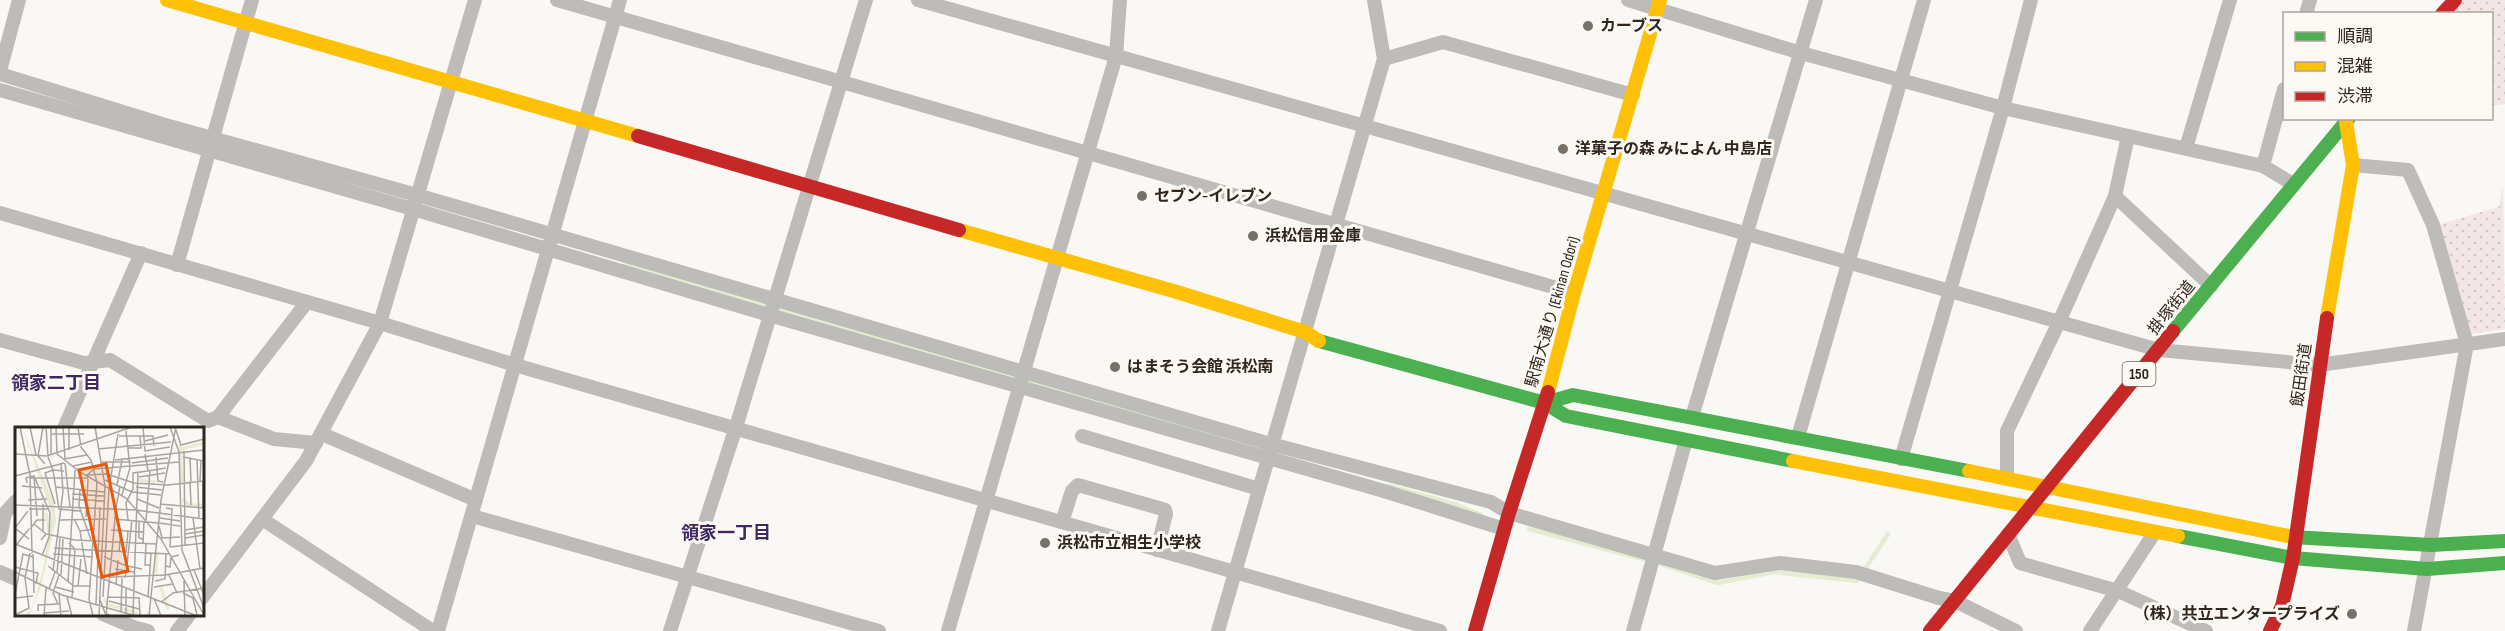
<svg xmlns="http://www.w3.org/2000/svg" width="2505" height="631" font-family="'Sofia Sans Condensed','Noto Sans JP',sans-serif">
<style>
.green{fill:url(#green-dots)}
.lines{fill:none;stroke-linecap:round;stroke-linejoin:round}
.stream{stroke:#e6ebd2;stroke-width:4.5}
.street{stroke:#bebcb8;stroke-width:14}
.fast{stroke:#4caf50;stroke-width:14}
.slow{stroke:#ffc107;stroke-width:14}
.jam{stroke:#c62828;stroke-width:14}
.poi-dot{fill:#767069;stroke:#fcf8f3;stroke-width:2}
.labels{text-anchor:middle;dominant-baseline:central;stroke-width:6;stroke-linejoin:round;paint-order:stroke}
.shield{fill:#fcf8f3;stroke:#6c655e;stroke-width:1.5}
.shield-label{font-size:15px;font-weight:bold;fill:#2f261e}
.poi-label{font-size:16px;font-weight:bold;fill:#2f261e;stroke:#fcf8f3;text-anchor:start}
.street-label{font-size:16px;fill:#2f261e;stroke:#fcf8f3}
.neighbourhood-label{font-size:18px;font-weight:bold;fill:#3e2862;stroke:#fcf8f3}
.inset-river{fill:none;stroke:#e6ebd2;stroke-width:3}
.inset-road{fill:none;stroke:#a9a49f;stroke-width:1.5}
.view{fill:#e8590c;fill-opacity:0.15;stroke:#e8590c;stroke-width:3}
.inset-edge{fill:none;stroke:#2f261e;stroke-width:3}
</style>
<defs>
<pattern id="green-dots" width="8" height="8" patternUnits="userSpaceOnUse" patternTransform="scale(1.5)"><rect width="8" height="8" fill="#f5e6e6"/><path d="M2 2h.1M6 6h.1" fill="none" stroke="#d2c5c5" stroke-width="1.8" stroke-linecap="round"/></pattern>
</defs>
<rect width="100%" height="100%" fill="#faf8f5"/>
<!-- green -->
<g class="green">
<path d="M2455 0H2505V104L2492 106V14L2451 13Z"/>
<path d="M2503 185 2505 329 2470 334 2440 224 2499 207Z"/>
</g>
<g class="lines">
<!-- stream -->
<g class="stream">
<path d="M625 265 1216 436"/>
<path d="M1389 486 1458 505 1481 515"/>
<path d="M1529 529 1658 563 1718 583 1774 572 1857 581 1888 534"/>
</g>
<!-- street -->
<g class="street">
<path d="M557 0 1574 293"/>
<path d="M918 0 2159 350 2319 365 2505 339"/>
<path d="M1628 0 1801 53 2003 108 2263 166"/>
<path d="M2306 14 2310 0"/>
<path d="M1384 59 1443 42 1633 95"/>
<path d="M0 71 19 0"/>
<path d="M0 74 162 124 417 195 1267 443 1491 502 1509 513 1715 573 1780 563 1856 572 1939 598 1955 601 2016 631"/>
<path d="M2284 89 2263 166 2293 184"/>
<path d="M0 90 413 209 769 315 1384 491 1504 529"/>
<path d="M2186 148 2230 0"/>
<path d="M2353 165 2408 170 2433 225 2467 344 2414 631"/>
<path d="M2115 196 2211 286"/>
<path d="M0 213 380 323 515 365 1440 631"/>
<path d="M177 265 252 0"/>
<path d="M0 340 84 363 110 360 208 421 218 417 274 439 316 443"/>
<path d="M218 417 307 302"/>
<path d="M1692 417 1816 0"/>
<path d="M64 428 141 253"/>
<path d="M322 434 476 500"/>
<path d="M1082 436 1259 489"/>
<path d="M1798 437 1924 0"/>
<path d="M1901 459 2003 108 2031 0"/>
<path d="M2007 479V431L2059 322 2115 196 2128 136"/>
<path d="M472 516 879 631"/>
<path d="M262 519 433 631"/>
<path d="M1062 522 1072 491 1078 485 1159 508 1165 510 1166 514 1157 550"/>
<path d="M2008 534 2020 563 2118 591 2206 631"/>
<path d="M0 538 5 513 16 501"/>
<path d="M0 572 16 579"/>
<path d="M202 598 306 461 380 323 475 0"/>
<path d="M103 614 133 627 131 631"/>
<path d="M133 627 148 631"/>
<path d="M177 631 190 614"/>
<path d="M438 631 620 0"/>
<path d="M670 631 736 427 866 0"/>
<path d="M948 631 1116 56 1120 0"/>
<path d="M1218 631 1384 59 1374 0"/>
<path d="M1633 631 1686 440"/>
<path d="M2090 631 2155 532"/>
</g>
<!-- fast -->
<g class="fast">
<path d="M2173 331 2349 118"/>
<path d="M1319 341 1545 403 1566 416 1793 461"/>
<path d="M1545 403 1573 395 1969 471"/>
<path d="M2178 536 2293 558 2427 569 2505 563"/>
<path d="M2293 537 2431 545 2505 541"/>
</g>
<!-- slow -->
<g class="slow">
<path d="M167 0 638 136"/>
<path d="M959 230 1177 292 1305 332 1319 341"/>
<path d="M2327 318 2353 165 2346 122"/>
<path d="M1548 392 1574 293 1660 0"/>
<path d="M1793 461 2178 536"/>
<path d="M1969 471 2293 537"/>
</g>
<!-- jam -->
<g class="jam">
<path d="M2442 14 2455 0"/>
<path d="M638 136 959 230"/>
<path d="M1475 631 1509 513 1548 392"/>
<path d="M1930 631 2173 331"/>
<path d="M2270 631 2282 606 2293 558 2327 318"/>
</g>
</g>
<!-- markers -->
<g class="poi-dot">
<circle cx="1588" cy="26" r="6"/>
<circle cx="1563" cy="149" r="6"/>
<circle cx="1142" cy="196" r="6"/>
<circle cx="1253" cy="236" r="6"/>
<circle cx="1115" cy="367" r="6"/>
<circle cx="1045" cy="543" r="6"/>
<circle cx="2352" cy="614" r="6"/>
</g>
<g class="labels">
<!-- shield labels -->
<rect class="shield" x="2122.5" y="362" width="33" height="24" rx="4.5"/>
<g class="shield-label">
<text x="2139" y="374">150</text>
</g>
<!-- poi labels -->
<g class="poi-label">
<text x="1600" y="26">カーブス</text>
<text x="1575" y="149">洋菓子の森 みによん 中島店</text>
<text x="1154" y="196">セブン-イレブン</text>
<text x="1265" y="236">浜松信用金庫</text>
<text x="1127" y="367">はまそう会館 浜松南</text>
<text x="1057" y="543">浜松市立相生小学校</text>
<text x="2340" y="614" text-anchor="end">（株）共立エンタープライズ</text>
</g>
<!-- street labels -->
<g class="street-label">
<text transform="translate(2172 308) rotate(-51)">掛塚街道</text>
<text transform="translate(1553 312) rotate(-74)">駅南大通り (Ekinan Odori)</text>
<text transform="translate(2302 375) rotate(-82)">飯田街道</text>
</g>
<!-- neighbourhood labels -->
<g class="neighbourhood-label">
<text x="56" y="383">領家二丁目</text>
<text x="726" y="533">領家一丁目</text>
</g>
</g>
<!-- overview -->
<g transform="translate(15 427)">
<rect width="189" height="189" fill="#faf8f5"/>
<path d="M7 0 39 76 41 94 26 160 14 189H10L17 181 28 142 37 87Z" fill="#e6ebd2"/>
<path class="inset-river" d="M165 17 167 57M166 22 189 16M123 53 141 55M168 72 174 78H189M31 86 34 104M141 146 142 127M146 161 153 182M89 172 94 178 122 186"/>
<path class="inset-road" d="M5 0 15 48 17 126M15 0 21 28M28 0 23 29 30 37M31 0 33 28M41 0 42 27M48 0 50 32M63 0 66 20 76 33 82 55 74 172 78 189M80 0 90 59 84 189M128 0 130 24 155 20M155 0 164 25 167 123 189 181M161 3 166 18 189 12M36 7H69M104 9H138L139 19M130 14 153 8M113 21H126L125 9M83 22 156 15M54 23V0M169 24 170 118M0 27 32 29 117 0M36 27V0M42 27 65 45 111 71 146 112 189 188M130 27 133 44 151 41M33 30 38 43 49 44M141 30 143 54 148 55M168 30 189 34M175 31 176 54M49 32 72 28M182 32 184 91M100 33 189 23M87 35H116M50 36 55 80M117 36 153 31M58 39 77 35M71 48 92 47 119 56 153 58 189 54M72 48 79 42 164 35M0 49 49 36M19 49 35 86 34 110 27 129M124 50 150 46M15 51H73M90 53 117 65 146 68M175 54 176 78M185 54 186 33M188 54V81M12 56 11 51 19 49 22 89M102 58 107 33M7 59 27 61M40 60 89 65M121 60 147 63M65 63 64 79 76 113M57 67 89 69M107 68 115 41 111 4M57 72 89 74M122 72 144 81M13 73 32 72M40 77 30 46 38 43 44 82 66 84M145 77 189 81M0 78 121 83 189 92M101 81 105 59M151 81 157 82 155 120M14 82H34M13 84 0 101 14 112M71 90 73 52M145 91 165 94M178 91 185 142M59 92 65 104 80 102M99 92 143 96M44 93 91 92M113 93 111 76 118 62V46L133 44M131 93 135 44M124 94V111L128 112M144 96 165 99M19 97 31 107 26 113M144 99 147 111 165 110M15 102 22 93H30M96 103 129 105M170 103 189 100M28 104V77M65 104 72 147M31 107 60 113 141 117M170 107 189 104M170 111 189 108M54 116 60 122 57 171M0 117 182 189M2 117 14 102M128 117 129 94M131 117 130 138H136M155 120 189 116M39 121 155 127M104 125 106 104M111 126 113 104M18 127 19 166M38 127 78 130M89 130 112 139M112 137 117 93M33 139 59 159H76M151 139 155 140 156 130 164 128M0 140 23 146 21 157M100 142 119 145M179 143 189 168M38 144 48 64 46 37M0 145 47 168 121 189M42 146 45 111M46 148 48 112M154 148 162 166M95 150 150 148 189 141M110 151 112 139 127 142M140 154 150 152 151 126M169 154 170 189M53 155 60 43M101 158 103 133M63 159 66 132M40 160 59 165M139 160 158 157M34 162 40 145M168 166 178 171 182 188M0 167 8 127 18 130M44 167 46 189M52 170 57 189M84 170 90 186 96 189M88 170 94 61 103 7M93 170 124 171M124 170 125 189M133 170 136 127M0 171 18 169M139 171 146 189M94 174 124 182M146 175 158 166 189 161M43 177 38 166 44 148M81 177 85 80M23 184V178L44 177M106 185 107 151M29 186 54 184M111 186V162M0 188 14 181 10 151 15 126M118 188 123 45M29 189 31 161M91 189 101 81M134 189 146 73 161 0"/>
<path class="view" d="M91 37 113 144 87 150 64 43Z"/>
<rect width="189" height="189" class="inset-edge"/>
</g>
<!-- legend -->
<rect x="2283" y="12" width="210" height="108" fill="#fcf8f3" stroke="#aaa49e" stroke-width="1.5"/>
<rect x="2295" y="32" width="30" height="9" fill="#4caf50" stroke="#aaa49e" stroke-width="1.5"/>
<text x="2337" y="42" font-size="18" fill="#2f261e">順調</text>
<rect x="2295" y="62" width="30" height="9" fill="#ffc107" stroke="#aaa49e" stroke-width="1.5"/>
<text x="2337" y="72" font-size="18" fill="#2f261e">混雑</text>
<rect x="2295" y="92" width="30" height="9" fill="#c62828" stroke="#aaa49e" stroke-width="1.5"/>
<text x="2337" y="102" font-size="18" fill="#2f261e">渋滞</text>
</svg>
